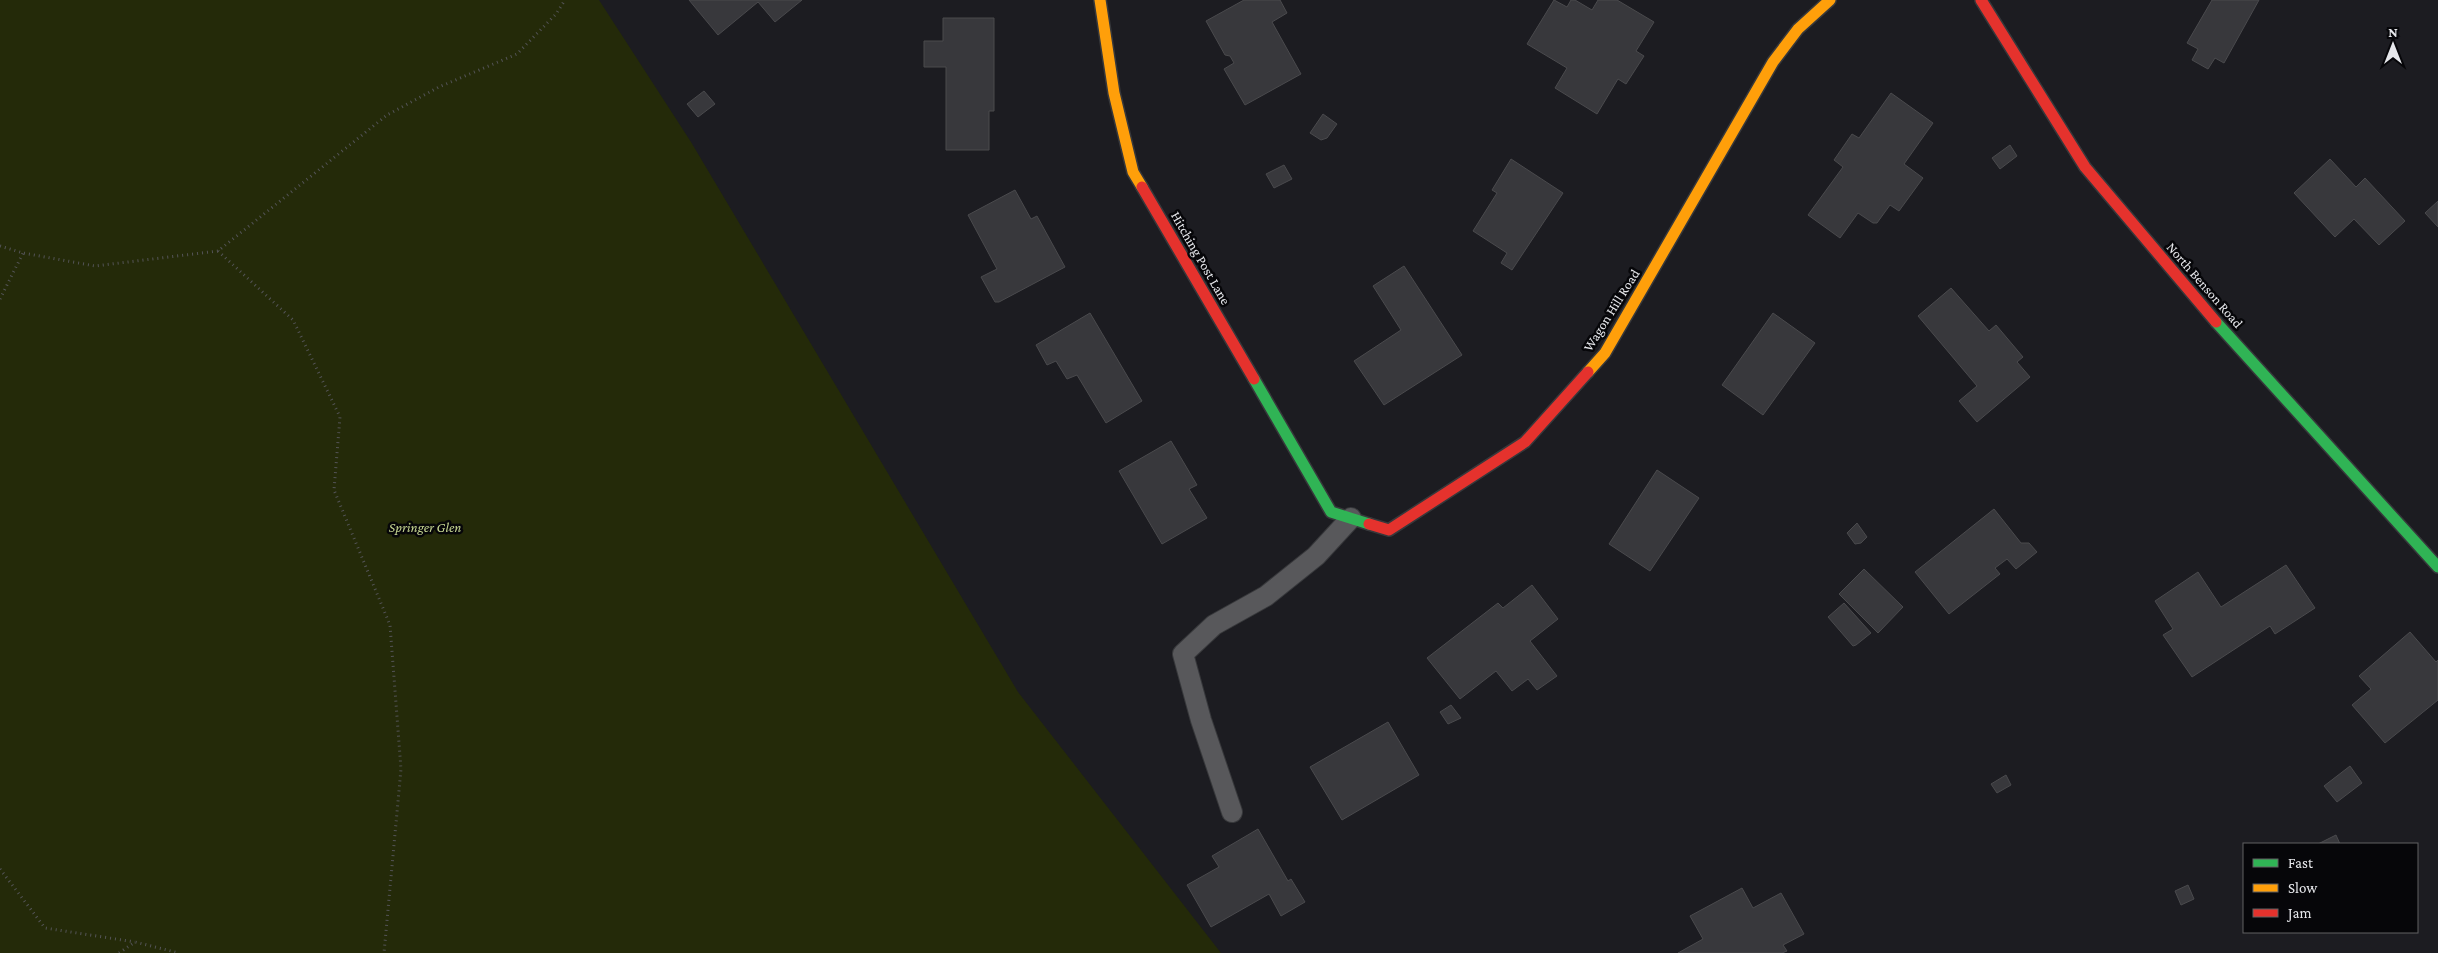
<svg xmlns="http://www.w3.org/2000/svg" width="2438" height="953" font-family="'Crimson Pro',serif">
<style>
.green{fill:#242a09}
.building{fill:#38383c;stroke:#4a4a4d}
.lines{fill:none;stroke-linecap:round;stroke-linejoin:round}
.lane-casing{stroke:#37383b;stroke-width:22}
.fast-casing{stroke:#37383b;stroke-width:14}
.slow-casing{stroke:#37383b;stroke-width:14}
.jam-casing{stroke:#37383b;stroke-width:14}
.path{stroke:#545457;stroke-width:3;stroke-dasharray:1 4;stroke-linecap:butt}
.lane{stroke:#58585b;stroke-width:20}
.fast{stroke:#30b455;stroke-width:11}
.slow{stroke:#ff9f0a;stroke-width:11}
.jam{stroke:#e5322d;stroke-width:11}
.labels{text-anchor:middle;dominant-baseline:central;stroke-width:5;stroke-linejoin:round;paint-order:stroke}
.street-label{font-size:14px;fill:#e6e7eb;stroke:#060609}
.park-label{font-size:14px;font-style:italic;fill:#c5d591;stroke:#060609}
</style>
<rect width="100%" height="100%" fill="#1c1c21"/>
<!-- green -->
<path class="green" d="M0 0H599L691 142 1018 692 1221 953H0Z"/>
<!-- building -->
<g class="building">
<path d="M689 0H802L775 22 758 2 718 35Z"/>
<path d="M1244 0H1280L1287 13 1272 22 1301 74 1245 105 1224 69 1234 63 1230 56 1225 55 1206 21Z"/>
<path d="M1554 0 1567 7 1571 0H1575L1592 10 1598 0H1617L1654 22 1636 51 1644 56 1626 84 1618 79 1597 114 1555 88 1567 68 1527 44Z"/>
<path d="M2212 0H2259L2224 63 2215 58 2208 69 2192 60 2198 49 2187 43Z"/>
<path d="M943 18H994V111H989V150H946V67H924V41H943Z"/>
<path d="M704 91 715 104 698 117 687 104Z"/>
<path d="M1891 93 1933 123 1904 164 1923 178 1899 211 1890 205 1877 223H1873L1858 213 1840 238 1808 215 1843 167 1834 160 1852 134 1859 138Z"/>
<path d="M1323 114 1337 124 1327 138 1321 140 1310 133Z"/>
<path d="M2010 145 2017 156 2000 169 1992 158Z"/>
<path d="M1511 159 1563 193 1512 270 1501 263 1507 253 1473 231 1497 193 1492 190Z"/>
<path d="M2330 159 2356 187 2365 178 2405 221 2379 245 2354 219 2335 237 2294 193Z"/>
<path d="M1284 165 1292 179 1274 188 1266 174Z"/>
<path d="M1015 190 1031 219 1037 216 1065 267 999 302H995L981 277 997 269 968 215Z"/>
<path d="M2438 201V227L2425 213Z"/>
<path d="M1404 266 1462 355 1384 405 1354 361 1401 330 1373 286Z"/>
<path d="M1951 288 1989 331 1996 325 2023 357 2017 362 2030 377 1977 422 1959 401 1977 386 1918 316Z"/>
<path d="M1090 313 1142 401 1106 423 1077 375 1067 379 1056 361 1047 365 1036 345Z"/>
<path d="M1773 313 1815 343 1763 415 1722 385Z"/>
<path d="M1171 441 1197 485 1189 489 1207 518 1162 544 1119 471Z"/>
<path d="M1657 470 1699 498 1650 571 1609 544Z"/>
<path d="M1994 509 2021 543H2029L2037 552 2016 569 2007 559 1995 568 2000 574 1949 614 1915 572Z"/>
<path d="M1857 523 1867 537 1861 543 1855 544 1847 533Z"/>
<path d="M2286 565 2315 608 2275 634 2270 626 2192 677 2163 635 2173 629 2155 601 2198 572 2221 607Z"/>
<path d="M1864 569 1903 607 1878 633 1839 594Z"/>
<path d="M1532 585 1558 619 1530 641 1557 676 1537 690 1528 679 1512 691 1496 671 1460 699 1427 658 1498 603 1503 608Z"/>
<path d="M1844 603 1871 633 1856 645 1853 646 1828 617Z"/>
<path d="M2410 632 2436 662 2438 660V700L2385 743 2352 705 2371 689 2359 676Z"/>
<path d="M1451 705 1461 718 1448 724 1440 712Z"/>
<path d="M1388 722 1419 775 1342 820 1310 767Z"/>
<path d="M2350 766 2362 783 2337 802 2324 786Z"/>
<path d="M2006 775 2011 785 1997 793 1991 784Z"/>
<path d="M1258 829 1288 881 1291 879 1305 902 1281 916 1269 894 1211 927 1187 885 1219 867 1212 856Z"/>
<path d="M2336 835 2340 844H2318Z"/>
<path d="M2188 885 2194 899 2181 905 2175 891Z"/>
<path d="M1742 888 1753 908 1781 893 1804 934 1783 945 1787 951 1782 953H1678L1703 939 1690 916Z"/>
</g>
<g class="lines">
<!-- lane casing -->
<g class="lane-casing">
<path id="lane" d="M1232 812 1201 720 1183 654 1214 625 1266 596 1316 556 1351 518"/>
</g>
<!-- fast casing -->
<g class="fast-casing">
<g id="fast">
<path d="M2216 322 2438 567"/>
<path d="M1254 379 1331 512 1369 524"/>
</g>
</g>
<!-- slow casing -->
<g class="slow-casing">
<g id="slow">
<path d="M1100 0 1114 93 1133 172 1142 187"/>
<path d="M1588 372 1605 353 1773 62 1798 29 1830 0"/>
</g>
</g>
<!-- jam casing -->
<g class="jam-casing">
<g id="jam">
<path d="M1981 0 2085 167 2216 322"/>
<path d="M1142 187 1254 379"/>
<path d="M1369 524 1389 530 1525 442 1588 372"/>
</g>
</g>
<!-- path -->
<g class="path">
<path d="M0 246 23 253 95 266 218 251 387 115 439 87 517 54 556 14 565 0"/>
<path d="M218 251 293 320 340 417 334 490 390 625 401 769 384 953"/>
<path d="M0 299 23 253"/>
<path d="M0 869 45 928 135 942"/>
<path d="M119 953 135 942 179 953"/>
</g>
<!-- lane -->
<use href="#lane" class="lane"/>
<!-- fast -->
<use href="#fast" class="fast"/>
<!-- slow -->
<use href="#slow" class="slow"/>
<!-- jam -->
<use href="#jam" class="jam"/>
</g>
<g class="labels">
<!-- street labels -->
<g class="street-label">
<text transform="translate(1201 258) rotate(60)">Hitching Post Lane</text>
<text transform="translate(2205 285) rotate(49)">North Benson Road</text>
<text transform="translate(1611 310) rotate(-58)">Wagon Hill Road</text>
</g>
<!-- park labels -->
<g class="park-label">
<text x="425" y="527">Springer Glen</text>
</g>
</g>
<!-- legend -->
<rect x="2243" y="843" width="175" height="90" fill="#060609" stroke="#606063"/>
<rect x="2253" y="859" width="25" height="8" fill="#30b455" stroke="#606063"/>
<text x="2288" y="868" font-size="15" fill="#e6e7eb">Fast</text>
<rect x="2253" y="884" width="25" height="8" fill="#ff9f0a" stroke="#606063"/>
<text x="2288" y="893" font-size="15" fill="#e6e7eb">Slow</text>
<rect x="2253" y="909" width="25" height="8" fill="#e5322d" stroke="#606063"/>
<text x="2288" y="918" font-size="15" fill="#e6e7eb">Jam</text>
<!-- north arrow -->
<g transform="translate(2393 45)" stroke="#060609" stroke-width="4" paint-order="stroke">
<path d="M0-4L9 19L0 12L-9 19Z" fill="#e6e7eb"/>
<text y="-8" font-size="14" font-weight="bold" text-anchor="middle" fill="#e6e7eb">N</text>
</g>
</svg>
